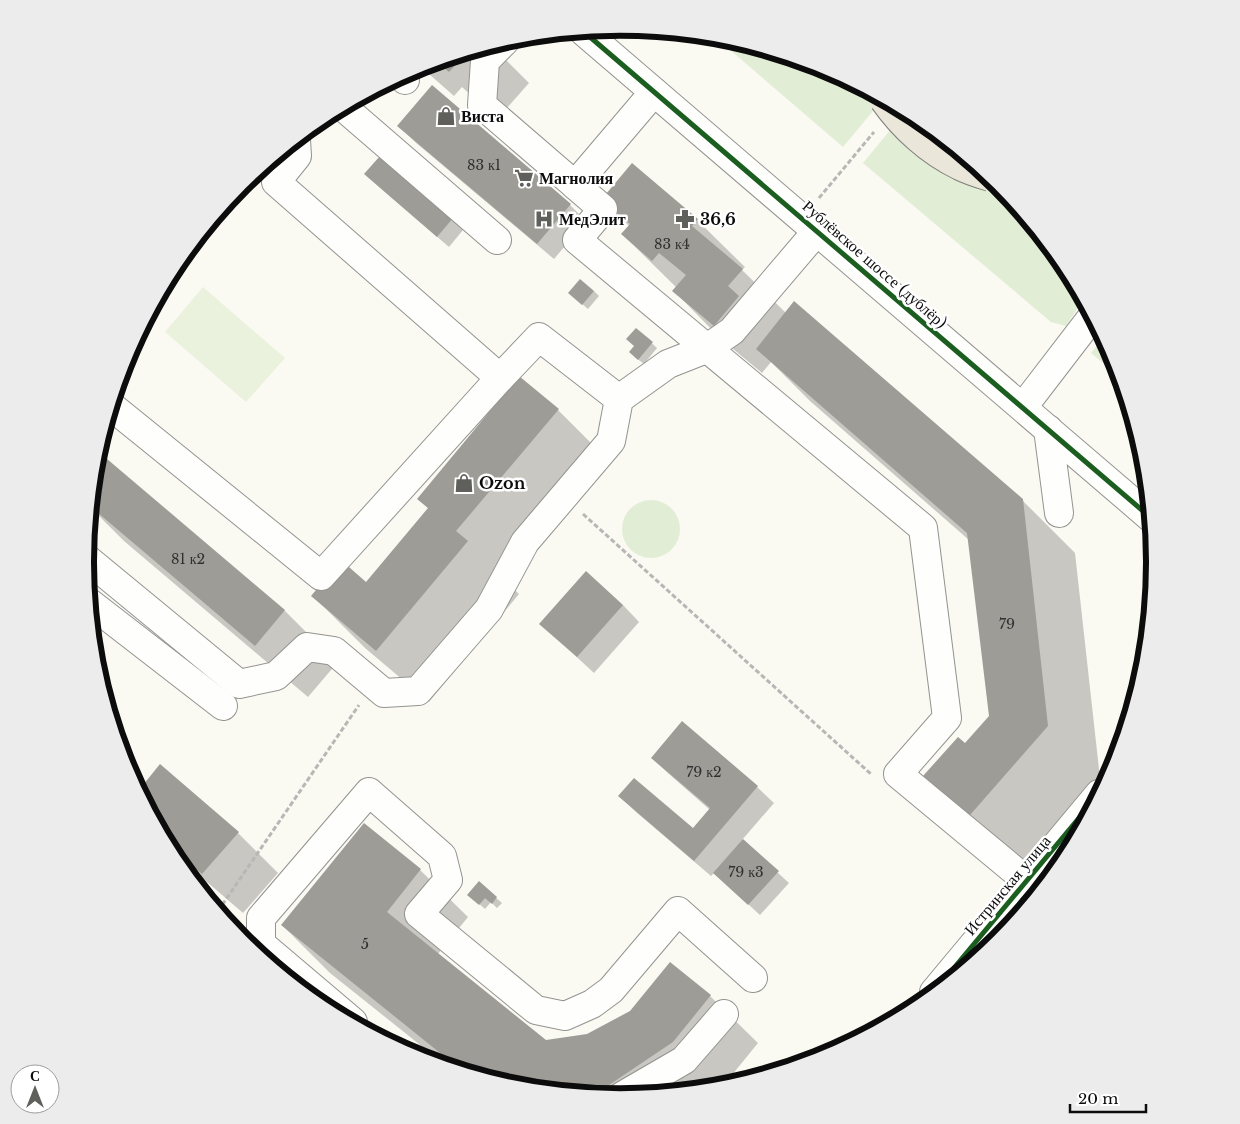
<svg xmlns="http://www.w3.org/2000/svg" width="1240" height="1124" font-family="'Libre Baskerville',serif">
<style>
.green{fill:#e1edd4}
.pitch{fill:#eaf2dd}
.shadow{fill:#0003}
.building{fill:#9d9c97}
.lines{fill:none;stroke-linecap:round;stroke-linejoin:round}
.minor-casing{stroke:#939390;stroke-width:30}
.path{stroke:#b7b7b6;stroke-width:3;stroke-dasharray:5 2.5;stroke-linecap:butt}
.minor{stroke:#fefefd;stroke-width:28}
.major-bridge-casing{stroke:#80807d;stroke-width:30;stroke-linecap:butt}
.major-bridge{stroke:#eae7da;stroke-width:28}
.cycleway-casing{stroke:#fff;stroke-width:8}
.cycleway{stroke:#1b5e20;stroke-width:5}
.labels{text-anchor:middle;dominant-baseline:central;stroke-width:5;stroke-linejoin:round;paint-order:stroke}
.number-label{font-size:14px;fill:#30302f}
.poi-label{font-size:16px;font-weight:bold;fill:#0c0c0c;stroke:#fff;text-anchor:start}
.street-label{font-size:16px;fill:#0c0c0c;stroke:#fff}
.rim{fill:none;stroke:#0c0c0c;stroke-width:6}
</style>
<rect width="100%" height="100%" fill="#faf9f2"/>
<!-- green -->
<g class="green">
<path d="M715 37 725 38 825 68 883 99 843 147Z"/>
<path d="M906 111 917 118 998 184 1065 265 1083 300 1066 326 1051 322 863 163Z"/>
<path d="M1103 338 1114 358 1120 377 1091 353Z"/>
<circle cx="651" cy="529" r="29"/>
</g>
<!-- pitch -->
<path class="pitch" d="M203 287 285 358 246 402 165 332Z"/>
<!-- shadow -->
<g class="shadow">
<path d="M491 45 529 83 497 119 462 87 454 96 421 67Z"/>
<path d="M399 126 570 205 586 221 554 259 415 142Z"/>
<path d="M377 185 452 219 463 230 449 247Z"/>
<path d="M603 200 697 220 745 267 742 270 786 313 1022 500 1075 553 1100 778 1023 866 977 828 925 776 965 745 990 716 969 540 810 401 771 362 762 373 721 339 674 291 677 288 622 234 629 226Z"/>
<path d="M594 291 599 296 588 309 575 298Z"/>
<path d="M636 329 657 348 644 364 635 357Z"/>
<path d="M558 410 610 462 508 583 519 594 429 702 365 648 313 596 367 583 429 509 418 499Z"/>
<path d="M101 455 285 611 337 663 308 697 124 541 91 508 95 461Z"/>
<path d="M623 605 639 622 594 673 541 624Z"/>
<path d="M652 758 757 787 774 803 742 840 789 883 760 915 714 873 711 876 636 812 620 796 693 830 710 810 669 774Z"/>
<path d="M161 766 238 833 278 873 243 913 171 851 139 791Z"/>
<path d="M364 825 420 870 468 917 438 954 546 1041 587 1035 631 1012 670 964 710 996 758 1043 723 1086 620 1096 515 1086 444 1064 330 973 282 925Z"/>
<path d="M479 883 502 903 497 908 491 902 485 909 469 895Z"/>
</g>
<!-- building -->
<g class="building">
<path d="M467 53 449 72 437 62Z"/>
<path d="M432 85 571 204 537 244 397 126Z"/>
<path d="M380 156 453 218 437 237 364 174Z"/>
<path d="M632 163 698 219 692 226 743 269 728 286 739 296 714 326 672 291 686 275 659 253 652 261 621 234 630 224 601 200Z"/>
<path d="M580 279 594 291 582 305 568 293Z"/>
<path d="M794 301 1023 499 1048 726 970 815 923 776 958 737 965 743 989 716 967 533 756 349Z"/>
<path d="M636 328 653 342 638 360 629 352 634 346 626 339Z"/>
<path d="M519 376 559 409 456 531 468 541 376 651 311 596 341 560 366 582 428 508 417 499Z"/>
<path d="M100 453 285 610 255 646 91 507 96 459Z"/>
<path d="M586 571 623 605 577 657 539 624Z"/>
<path d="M682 721 758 786 694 861 618 796 634 778 693 828 710 808 651 758Z"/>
<path d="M160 764 239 832 202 874 168 844 139 790Z"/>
<path d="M364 823 421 869 387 912 546 1040 587 1034 630 1011 670 962 711 995 673 1042 609 1085 564 1091 515 1086 460 1069 281 925Z"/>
<path d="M743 839 779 871 748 905 713 873Z"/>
<path d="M479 881 497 897 492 904 485 898 479 905 467 895Z"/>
</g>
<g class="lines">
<!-- minor casing -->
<g class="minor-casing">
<g id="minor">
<path d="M583 31 1150 517"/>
<path d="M505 41 485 61 482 105 575 185"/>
<path d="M401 76 405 80"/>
<path d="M654 92 575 185 603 209 577 240 923 528 947 718 898 774 1027 881"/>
<path d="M343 107 497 240"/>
<path d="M296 140 297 156 276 182 500 378"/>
<path d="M111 406 321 576 500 378 539 337 619 399"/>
<path d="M1023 407 1092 317"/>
<path d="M1048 429 1059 513"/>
<path d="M86 558 239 684 276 676 307 647 334 651 384 693 418 691 489 609 525 542 611 441 619 399 668 364 706 349 732 331 817 231"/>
<path d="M90 603 223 706"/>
<path d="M934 992 1099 794"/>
<path d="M353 1022 261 944V918L369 792 442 856 448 880 419 914 536 1010 565 1016 592 1004 611 990 678 911 753 978"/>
<path d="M622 1096 684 1060 724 1014"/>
</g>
</g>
<!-- path -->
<g class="path">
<path d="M819 198 874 132"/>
<path d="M583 514 872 775"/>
<path d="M218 911 359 705"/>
</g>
<!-- minor -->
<use href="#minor" class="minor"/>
<!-- major-bridge casing -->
<g class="major-bridge-casing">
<path id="major-bridge" d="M884 100C903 127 930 152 960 166 970 171 980 174 990 177"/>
</g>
<!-- major-bridge -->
<use href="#major-bridge" class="major-bridge"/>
<!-- cycleway casing -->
<g class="cycleway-casing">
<g id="cycleway">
<path d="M583 31 1150 517"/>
<path d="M934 992 1099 794"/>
</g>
</g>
<!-- cycleway -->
<use href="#cycleway" class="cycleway"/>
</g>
<!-- icons -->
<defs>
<g id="shop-bare" transform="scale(1.5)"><path d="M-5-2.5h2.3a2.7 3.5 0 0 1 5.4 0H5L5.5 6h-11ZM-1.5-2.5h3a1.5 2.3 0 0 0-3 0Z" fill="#5f5f5c" stroke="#fff" stroke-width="2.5" paint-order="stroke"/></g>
<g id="supermarket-bare" transform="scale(1.5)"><path d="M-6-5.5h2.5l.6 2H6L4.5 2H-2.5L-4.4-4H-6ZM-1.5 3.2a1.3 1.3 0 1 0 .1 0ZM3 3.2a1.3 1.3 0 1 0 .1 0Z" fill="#5f5f5c" stroke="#fff" stroke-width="2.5" paint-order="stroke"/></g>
<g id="hospital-bare" transform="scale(1.5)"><path d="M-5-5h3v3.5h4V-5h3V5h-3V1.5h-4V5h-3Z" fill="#5f5f5c" stroke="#fff" stroke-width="2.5" paint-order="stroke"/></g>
<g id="pharmacy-bare" transform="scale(1.5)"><path d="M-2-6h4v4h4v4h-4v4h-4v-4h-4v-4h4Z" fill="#5f5f5c" stroke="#fff" stroke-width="2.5" paint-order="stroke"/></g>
</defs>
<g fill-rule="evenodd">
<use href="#shop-bare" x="446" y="116"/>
<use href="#supermarket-bare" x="524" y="178"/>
<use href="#hospital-bare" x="544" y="219"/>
<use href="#pharmacy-bare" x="685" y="219"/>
<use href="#shop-bare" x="464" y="483"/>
</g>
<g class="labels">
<!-- number labels -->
<g class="number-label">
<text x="484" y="165">83 к1</text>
<text x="672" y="244">83 к4</text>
<text x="188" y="559">81 к2</text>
<text x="1007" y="624">79</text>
<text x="704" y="772">79 к2</text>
<text x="746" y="872">79 к3</text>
<text x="365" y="944">5</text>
</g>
<!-- poi labels -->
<g class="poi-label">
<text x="461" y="116">Виста</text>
<text x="539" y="178">Магнолия</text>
<text x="559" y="219">МедЭлит</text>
<text x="700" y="219">36,6</text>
<text x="479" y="483">Ozon</text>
</g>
<!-- street labels -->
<g class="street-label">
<text transform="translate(875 264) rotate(41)">Рублёвское шоссе (дублёр)</text>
<text transform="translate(1007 885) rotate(-50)">Истринская улица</text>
</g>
</g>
<!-- crop -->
<path d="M0 0H1240V1124H0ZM94 562a526 526 0 1 1 1052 0a526 526 0 1 1-1052 0Z" fill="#ececec" fill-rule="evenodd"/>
<path class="rim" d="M94 562a526 526 0 1 1 1052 0a526 526 0 1 1-1052 0Z"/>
<!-- north arrow -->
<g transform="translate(35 1089)"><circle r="24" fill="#ffffff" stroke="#9e9e9e"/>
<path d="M0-4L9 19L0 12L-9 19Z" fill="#5f5f5c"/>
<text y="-8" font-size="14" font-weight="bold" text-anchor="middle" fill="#0c0c0c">С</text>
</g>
<!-- scale -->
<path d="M1070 1104v8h76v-8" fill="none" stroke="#0c0c0c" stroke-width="2.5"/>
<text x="1078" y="1104" font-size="15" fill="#0c0c0c" stroke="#ffffff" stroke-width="4" paint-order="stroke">20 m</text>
</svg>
